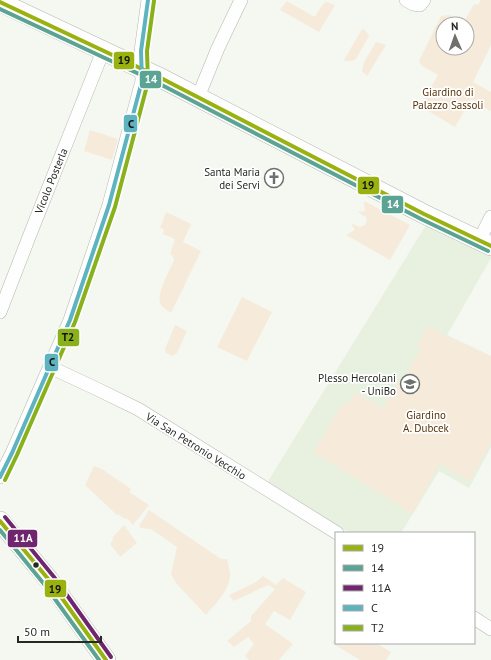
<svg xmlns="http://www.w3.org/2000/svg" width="491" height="660" font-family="'PT Sans',sans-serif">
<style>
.built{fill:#e8f0e0}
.green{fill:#f6ebda;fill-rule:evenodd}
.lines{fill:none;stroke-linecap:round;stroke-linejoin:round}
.street-casing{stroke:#b4b7b1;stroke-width:14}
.secondary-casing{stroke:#b4b7b1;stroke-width:20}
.street{stroke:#fdfefd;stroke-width:13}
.secondary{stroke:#fdfefd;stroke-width:19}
.bus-1-casing{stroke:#fff;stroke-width:7}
.bus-2-casing{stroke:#fff;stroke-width:7}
.bus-3-casing{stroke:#fff;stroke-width:7}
.bus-4-casing{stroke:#fff;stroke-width:7}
.bus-5-casing{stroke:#fff;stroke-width:7}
.bus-1{stroke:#9ab20f;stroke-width:4}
.bus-2{stroke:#5ba494;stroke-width:4}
.bus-3{stroke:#70266f;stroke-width:4}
.bus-4{stroke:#5db4c0;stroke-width:4}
.bus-5{stroke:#89b11c;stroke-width:4}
.bus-dot{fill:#262924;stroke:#fff;stroke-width:1.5}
.labels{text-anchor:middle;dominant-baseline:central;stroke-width:3.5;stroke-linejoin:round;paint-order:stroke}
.park-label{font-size:11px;fill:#57350b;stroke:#fff}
.poi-label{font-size:11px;fill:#262924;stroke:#fff;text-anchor:end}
.street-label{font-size:11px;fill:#262924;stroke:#fff}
.line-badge{stroke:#fff;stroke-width:1.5}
.badge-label{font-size:11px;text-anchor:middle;font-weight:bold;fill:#fff}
.pale-badge-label{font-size:11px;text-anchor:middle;font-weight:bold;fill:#111}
</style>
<rect width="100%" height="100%" fill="#f4f8f0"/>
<!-- built -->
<path class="built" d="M428 222 491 253V258L447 335 491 356V447L469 488 439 471 401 533H350L267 483Z"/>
<!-- green -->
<g class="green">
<path d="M481 0H491V45L473 82 491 92V110L490 111 471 99 455 127 420 106 438 75 422 66 419 61 441 16 449 15 464 22 473 6 475 4 478 5ZM443 24H467V48H443Z"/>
<path d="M287 1 313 16H315L324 3 327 2 335 5 319 32 280 10Z"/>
<path d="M362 29 365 30 369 36 356 59 352 61H346L344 60Z"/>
<path d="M376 42 386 45 367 76 362 71 364 62Z"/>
<path d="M90 130 118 139 112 160 84 151Z"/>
<path d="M364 201 410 225 390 260 346 235 353 231H355L351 223 360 227C366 226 368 222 366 217L357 212 365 211Z"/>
<path d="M166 212 191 224 183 242 201 251 171 313C167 310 161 307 160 302 157 292 170 270 174 260L173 256 170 254 175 239 163 234 164 229 160 228Z"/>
<path d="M242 297 272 312 247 361 217 347Z"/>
<path d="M175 325 187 331 177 353 172 356 166 353 165 349Z"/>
<path d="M427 327 491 356V442L470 481 439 464 413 514 314 452 343 403 348 405 355 393 383 408 400 379 403 381 421 349 417 347Z"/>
<path d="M94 466 102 469 131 489 129 492 149 505 133 525 127 518 125 519 118 514 117 515 85 485Z"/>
<path d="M149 510 221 559H227C228 564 230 570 230 575 230 590 215 604 206 615L176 583 171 574 177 547 151 529 140 528 139 526Z"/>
<path d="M124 525 137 543 120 557 110 544 113 540 112 538Z"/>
<path d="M263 576 276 585 283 578 306 592 290 620 274 611 265 624 293 644 279 660H249L245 656 254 644 248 637 234 647 227 641 251 621V616L275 589 268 585 234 601 229 596 231 594 256 582Z"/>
<path d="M336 637V643H376L391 652 386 660H360L332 643Z"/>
</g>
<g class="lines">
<!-- street casing -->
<g class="street-casing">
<g id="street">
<path d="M406 0 413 4 420 5 424 0"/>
<path d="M198 97 218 48 241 0"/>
<path d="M479 241 491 217"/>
<path d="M0 312 29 237 103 51"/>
<path d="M50 367 97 389 138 409 337 533"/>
<path d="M0 477 12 453 70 320 109 205 142 81 141 51 148 0"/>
<path d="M474 618 491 629"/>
</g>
</g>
<!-- secondary casing -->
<g class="secondary-casing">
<g id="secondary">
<path d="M0 2 157 76 424 214 491 246"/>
<path d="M0 521 49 580 106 660"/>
</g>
</g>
<!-- street -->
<use href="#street" class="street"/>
<!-- secondary -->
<use href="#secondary" class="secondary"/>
<!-- bus-1 casing -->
<g class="bus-1-casing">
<g id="bus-1">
<path d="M0 2 157 76 424 214 491 246"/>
<path d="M0 521 49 580 106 660"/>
</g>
</g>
<!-- bus-2 casing -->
<g class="bus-2-casing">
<g id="bus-2">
<path d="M0 9 154 81 421 219 488 251"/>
<path d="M0 530 44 584 99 660"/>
</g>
</g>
<!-- bus-3 casing -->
<g class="bus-3-casing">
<path id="bus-3" d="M5 517 54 577 111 657"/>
</g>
<!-- bus-4 casing -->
<g class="bus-4-casing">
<path id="bus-4" d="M0 477 12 453 70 320 109 205 142 81 141 51 148 0"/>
</g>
<!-- bus-5 casing -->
<g class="bus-5-casing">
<path id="bus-5" d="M5 480 17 455 75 322 115 207 148 82 147 51 154 1"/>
</g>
<!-- bus-1 -->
<use href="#bus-1" class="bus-1"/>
<!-- bus-2 -->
<use href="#bus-2" class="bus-2"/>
<!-- bus-3 -->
<use href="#bus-3" class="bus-3"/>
<!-- bus-4 -->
<use href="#bus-4" class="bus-4"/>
<!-- bus-5 -->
<use href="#bus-5" class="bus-5"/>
</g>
<!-- icons -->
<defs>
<g id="church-ring" transform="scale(1)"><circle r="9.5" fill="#fff" stroke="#6e716b" stroke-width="1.5"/><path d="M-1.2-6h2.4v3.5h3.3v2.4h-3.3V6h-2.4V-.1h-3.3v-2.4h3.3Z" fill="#6e716b"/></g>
<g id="university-ring" transform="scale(1)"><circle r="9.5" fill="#fff" stroke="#6e716b" stroke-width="1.5"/><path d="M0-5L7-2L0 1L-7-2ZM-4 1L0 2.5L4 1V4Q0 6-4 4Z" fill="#6e716b"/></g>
</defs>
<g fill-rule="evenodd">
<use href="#church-ring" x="274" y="178"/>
<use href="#university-ring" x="410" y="384"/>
</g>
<!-- markers -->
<circle class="bus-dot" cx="36" cy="565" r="3.5"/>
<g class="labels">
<!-- park labels -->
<g class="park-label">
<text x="448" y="92">Giardino di<tspan x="448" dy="13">Palazzo Sassoli</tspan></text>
<text x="426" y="415">Giardino<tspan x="426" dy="13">A. Dubcek</tspan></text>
</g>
<!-- poi labels -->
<g class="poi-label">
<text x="260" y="172">Santa Maria<tspan x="260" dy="13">dei Servi</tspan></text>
<text x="396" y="378">Plesso Hercolani<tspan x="396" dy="13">- UniBo</tspan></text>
</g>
<!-- street labels -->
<g class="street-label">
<text transform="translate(51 181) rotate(-68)">Vicolo Posterla</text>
<text transform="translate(196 446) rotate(32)">Via San Petronio Vecchio</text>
</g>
</g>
<g class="line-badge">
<rect x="113" y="51" width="22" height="19" rx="4" fill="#9ab20f"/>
<rect x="139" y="70" width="23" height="19" rx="4" fill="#5ba494"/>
<rect x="123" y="114" width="15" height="19" rx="4" fill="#5db4c0"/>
<rect x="357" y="176" width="23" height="19" rx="4" fill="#9ab20f"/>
<rect x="381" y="195" width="23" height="19" rx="4" fill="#5ba494"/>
<rect x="57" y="328" width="23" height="19" rx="4" fill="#89b11c"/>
<rect x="44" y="353" width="15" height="19" rx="4" fill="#5db4c0"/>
<rect x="7" y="529" width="31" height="19" rx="4" fill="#70266f"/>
<rect x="44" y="579" width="23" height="19" rx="4" fill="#9ab20f"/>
</g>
<g class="badge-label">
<text x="151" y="83">14</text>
<text x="393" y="208">14</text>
<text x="23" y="542">11A</text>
</g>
<g class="pale-badge-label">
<text x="124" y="64">19</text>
<text x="131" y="128">C</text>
<text x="368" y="189">19</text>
<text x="68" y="341">T2</text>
<text x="52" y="366">C</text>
<text x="55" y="593">19</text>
</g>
<!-- legend -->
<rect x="335" y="532" width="140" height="112" fill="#ffffff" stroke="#a8a9a7"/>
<rect x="343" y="545" width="20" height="6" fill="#9ab20f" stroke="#a8a9a7"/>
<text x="371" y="552" font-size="12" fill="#262924">19</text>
<rect x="343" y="565" width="20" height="6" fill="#5ba494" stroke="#a8a9a7"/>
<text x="371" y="572" font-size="12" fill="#262924">14</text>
<rect x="343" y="585" width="20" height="6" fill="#70266f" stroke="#a8a9a7"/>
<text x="371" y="592" font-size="12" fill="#262924">11A</text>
<rect x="343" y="605" width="20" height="6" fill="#5db4c0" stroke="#a8a9a7"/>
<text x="371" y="612" font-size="12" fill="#262924">C</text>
<rect x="343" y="625" width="20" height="6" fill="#89b11c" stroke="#a8a9a7"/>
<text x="371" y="632" font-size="12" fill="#262924">T2</text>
<!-- north arrow -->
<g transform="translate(455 36) rotate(358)"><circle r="19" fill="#ffffff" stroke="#a8a9a7"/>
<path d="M0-3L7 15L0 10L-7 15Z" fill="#6e716b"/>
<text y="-6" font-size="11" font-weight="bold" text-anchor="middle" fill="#262924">N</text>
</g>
<!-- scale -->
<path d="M18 636v6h83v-6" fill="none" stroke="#262924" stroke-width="2"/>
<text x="24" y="636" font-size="12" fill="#262924" stroke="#ffffff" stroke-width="3" paint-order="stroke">50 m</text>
</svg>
